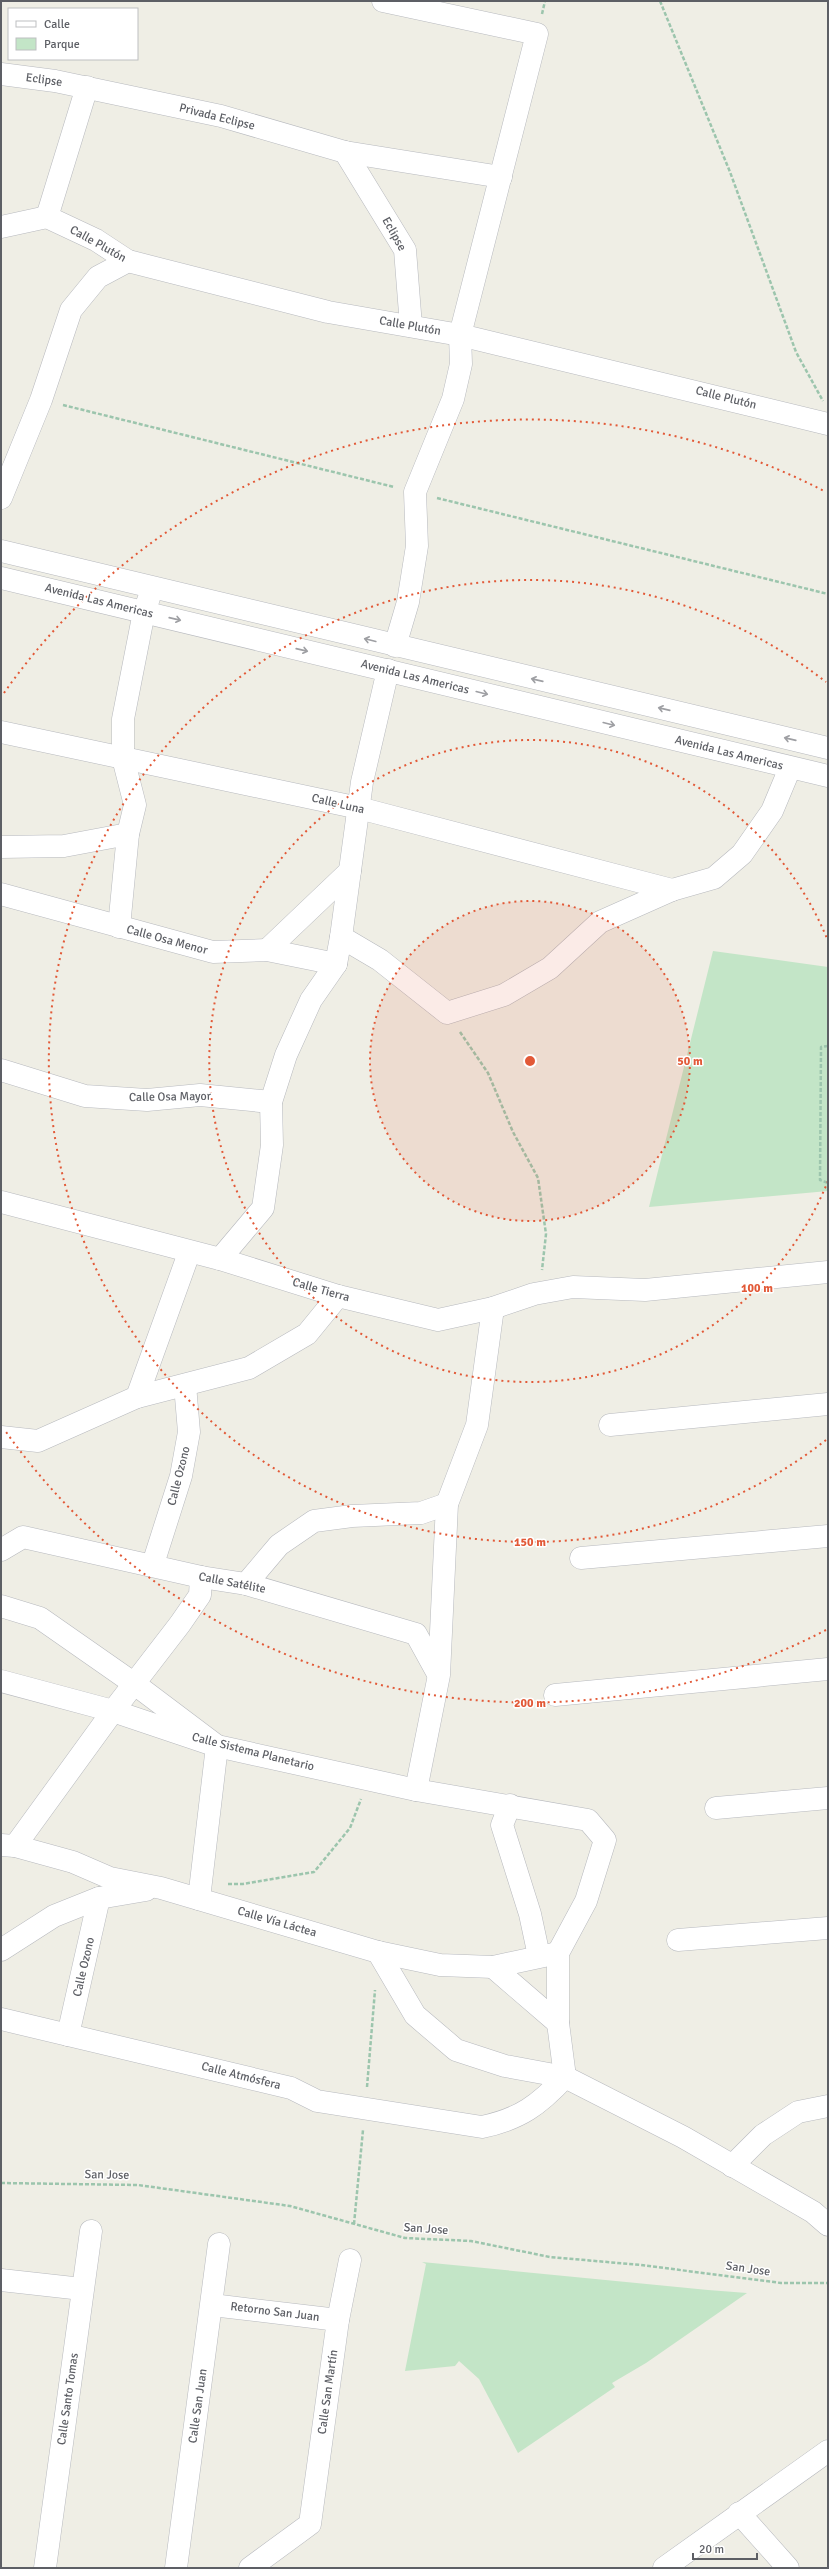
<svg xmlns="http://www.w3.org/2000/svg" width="829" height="2569" font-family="Signika,sans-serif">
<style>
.green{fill:#c3e5c7}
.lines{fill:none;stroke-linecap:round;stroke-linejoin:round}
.minor-casing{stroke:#b7b9be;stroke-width:23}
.path{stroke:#9cc5ad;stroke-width:2.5;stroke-dasharray:4 2;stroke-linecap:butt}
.minor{stroke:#fff;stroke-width:22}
.oneway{stroke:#9e9fa3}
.ring{fill:none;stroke:#e25937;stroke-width:2;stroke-dasharray:2 4}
.labels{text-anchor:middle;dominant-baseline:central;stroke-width:3;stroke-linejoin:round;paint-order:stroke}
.street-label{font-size:12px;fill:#5d5f65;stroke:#fff}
.centre{fill:#e25937;stroke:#fff;stroke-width:2}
.ring-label{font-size:12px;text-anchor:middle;font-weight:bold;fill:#e25937;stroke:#fff;stroke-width:3;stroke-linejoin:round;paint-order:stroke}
</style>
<rect width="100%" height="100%" fill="#efeee5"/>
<!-- green -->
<g class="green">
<path d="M713 951 828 967V1191L649 1207Z"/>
<path d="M422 2262 708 2290 747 2293 646 2363 612 2383 615 2387 518 2453 479 2379 459 2361 455 2366 405 2371 426 2264Z"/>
</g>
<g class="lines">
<!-- minor casing -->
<g class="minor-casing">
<g id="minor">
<path d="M383 1 537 34 460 335 461 364 453 399 415 492 417 546 408 602 395 646"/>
<path d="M1 74 55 81 221 116 345 152 501 177"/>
<path d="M345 152 405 250 411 326"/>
<path d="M47 217 87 87"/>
<path d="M1 227 47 217 96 240 128 261 328 312 460 335 828 424"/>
<path d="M1 498 41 400 71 310 98 277 128 261"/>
<path d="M1 551 828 748"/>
<path d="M1 578 828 776"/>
<path d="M388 670 362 782 341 937 380 960 447 1013 504 995 550 968 600 922 672 890 714 878 742 854 772 811 790 768"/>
<path d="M1 732 359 808 672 890"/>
<path d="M1 847 64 846 128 834"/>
<path d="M1 894 213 952 267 950 336 964"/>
<path d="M119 927 128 834 135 805 123 758V719L144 612 149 598"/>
<path d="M267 950 350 871"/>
<path d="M1 1070 85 1096 147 1100 200 1095 271 1102"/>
<path d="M1 1202 220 1259 338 1296 438 1320 493 1308 534 1294 573 1287 645 1290 828 1272"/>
<path d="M220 1259 263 1208 272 1145 271 1102 286 1055 311 1000 336 964 341 937"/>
<path d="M137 1397 189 1253"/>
<path d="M610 1425 828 1404"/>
<path d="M1 1437 38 1441 137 1397 249 1368 307 1334 338 1296"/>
<path d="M1 1550 23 1537 201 1577 246 1584 416 1634 438 1674"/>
<path d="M581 1558 828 1536"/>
<path d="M153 1564 181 1476 189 1432 185 1385"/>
<path d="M246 1584 279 1545 314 1521 352 1516 421 1513 447 1504"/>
<path d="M1 1606 40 1618 136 1685 217 1746 199 1899"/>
<path d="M1 1681 113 1711 217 1746 416 1790 588 1820 605 1840 586 1901 558 1953V2023L565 2077C539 2105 520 2119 482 2127L317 2101 291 2088 1 2019"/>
<path d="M555 1695 828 1669"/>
<path d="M416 1790 439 1675 447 1504 477 1425 493 1308"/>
<path d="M510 1805 502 1825 530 1914 539 1956"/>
<path d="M716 1808 828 1798"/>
<path d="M1 1845 15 1846 73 1862 110 1878 161 1888 378 1952 440 1965 493 1967 558 1953"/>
<path d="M15 1846 113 1711 180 1624 200 1595 201 1577"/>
<path d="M678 1940 828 1928"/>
<path d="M1 1950 54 1916 99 1898 146 1890"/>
<path d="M378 1952 415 2015 456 2050 505 2066 565 2077 683 2137 813 2212 828 2225"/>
<path d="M493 1967 558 2023"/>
<path d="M68 2035 99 1898"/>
<path d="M732 2166 763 2135 798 2112 828 2106"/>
<path d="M1 2280 82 2289"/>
<path d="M212 2305 338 2320"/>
<path d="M739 2513 788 2568"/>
<path d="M45 2568 91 2231"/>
<path d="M176 2568 219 2244"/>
<path d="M250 2568 310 2524 338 2320 350 2260"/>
<path d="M664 2568 828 2451"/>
</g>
</g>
<!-- path -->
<g class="path">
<path d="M660 1 730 172 796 352 823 401"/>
<path d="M542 14 545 1"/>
<path d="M63 405 394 487"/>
<path d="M437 498 828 594"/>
<path d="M460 1032 488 1073 513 1132 538 1178 546 1234 542 1270"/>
<path d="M828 1046 821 1047 820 1180 828 1183"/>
<path d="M228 1884H243L314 1872 350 1828 361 1799"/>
<path d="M367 2087 375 1990"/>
<path d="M1 2183 138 2185 290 2206 405 2238 471 2241 550 2257 641 2265 781 2283H828"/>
<path d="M354 2224 363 2130"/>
</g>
<!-- minor -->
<use href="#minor" class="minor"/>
</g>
<!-- one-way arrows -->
<defs><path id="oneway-shaft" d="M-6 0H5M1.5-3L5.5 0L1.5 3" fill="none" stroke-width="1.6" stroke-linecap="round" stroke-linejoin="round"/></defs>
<g class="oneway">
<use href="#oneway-shaft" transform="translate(175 619) rotate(13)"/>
<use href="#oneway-shaft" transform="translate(370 640) rotate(-166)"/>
<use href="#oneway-shaft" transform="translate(302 650) rotate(13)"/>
<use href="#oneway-shaft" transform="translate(537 680) rotate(-167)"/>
<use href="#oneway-shaft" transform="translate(482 693) rotate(14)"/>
<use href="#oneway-shaft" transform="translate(664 709) rotate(-167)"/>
<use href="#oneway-shaft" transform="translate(609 724) rotate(14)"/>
<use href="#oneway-shaft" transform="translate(790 739) rotate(-167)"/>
</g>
<!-- distance rings -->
<circle cx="530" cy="1061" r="160" fill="#e25937" fill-opacity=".12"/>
<g class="ring">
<circle cx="530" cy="1061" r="160"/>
<path d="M828 1181A321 321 0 1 1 828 941"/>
<path d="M826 1440A481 481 0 1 1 826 682"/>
<path d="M826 1630A642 642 0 0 1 4 1429M4 693A642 642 0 0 1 826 492"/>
</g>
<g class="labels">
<!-- street labels -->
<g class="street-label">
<text transform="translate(44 80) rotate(8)">Eclipse</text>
<text transform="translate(217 117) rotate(14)">Privada Eclipse</text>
<text transform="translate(394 234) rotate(61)">Eclipse</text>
<text transform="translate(98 244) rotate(29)">Calle Plutón</text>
<text transform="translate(410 326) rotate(10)">Calle Plutón</text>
<text transform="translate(726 398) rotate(14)">Calle Plutón</text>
<text transform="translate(99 601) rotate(14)">Avenida Las Americas</text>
<text transform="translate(415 677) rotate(14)">Avenida Las Americas</text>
<text transform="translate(729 753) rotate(14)">Avenida Las Americas</text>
<text transform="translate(338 804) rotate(13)">Calle Luna</text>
<text transform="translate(167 940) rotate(15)">Calle Osa Menor</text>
<text transform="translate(170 1097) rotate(-1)">Calle Osa Mayor</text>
<text transform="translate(321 1290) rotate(16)">Calle Tierra</text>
<text transform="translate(179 1476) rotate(-76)">Calle Ozono</text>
<text transform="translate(232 1583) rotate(11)">Calle Satélite</text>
<text transform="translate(253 1752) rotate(14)">Calle Sistema Planetario</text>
<text transform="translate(277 1922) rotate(16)">Calle Vía Láctea</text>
<text transform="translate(84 1967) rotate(-77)">Calle Ozono</text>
<text transform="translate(241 2076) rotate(14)">Calle Atmósfera</text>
<text transform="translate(107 2175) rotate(1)">San Jose</text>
<text transform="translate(426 2229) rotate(4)">San Jose</text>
<text transform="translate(748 2269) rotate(8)">San Jose</text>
<text transform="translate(275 2312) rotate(7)">Retorno San Juan</text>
<text transform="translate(328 2392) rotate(-82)">Calle San Martín</text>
<text transform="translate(68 2399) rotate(-82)">Calle Santo Tomas</text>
<text transform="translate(198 2406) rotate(-82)">Calle San Juan</text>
</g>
</g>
<circle cx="530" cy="1061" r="6" class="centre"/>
<g class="ring-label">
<text x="690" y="1065">50 m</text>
<text x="757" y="1292">100 m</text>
<text x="530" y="1546">150 m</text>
<text x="530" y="1707">200 m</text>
</g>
<!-- border -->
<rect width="829" height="2569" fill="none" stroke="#5d5f65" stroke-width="4"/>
<!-- legend -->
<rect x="8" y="8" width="130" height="52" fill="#ffffff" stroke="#bebfc1"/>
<rect x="16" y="21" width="20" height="6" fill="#ffffff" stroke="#bebfc1"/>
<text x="44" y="28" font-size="12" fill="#5d5f65">Calle</text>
<rect x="16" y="38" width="20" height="12" fill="#c3e5c7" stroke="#bebfc1"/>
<text x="44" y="48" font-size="12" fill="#5d5f65">Parque</text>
<!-- scale -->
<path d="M693 2553v6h64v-6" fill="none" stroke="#5d5f65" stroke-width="2"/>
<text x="699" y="2553" font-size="12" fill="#5d5f65" stroke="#ffffff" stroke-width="3" paint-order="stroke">20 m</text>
</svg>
